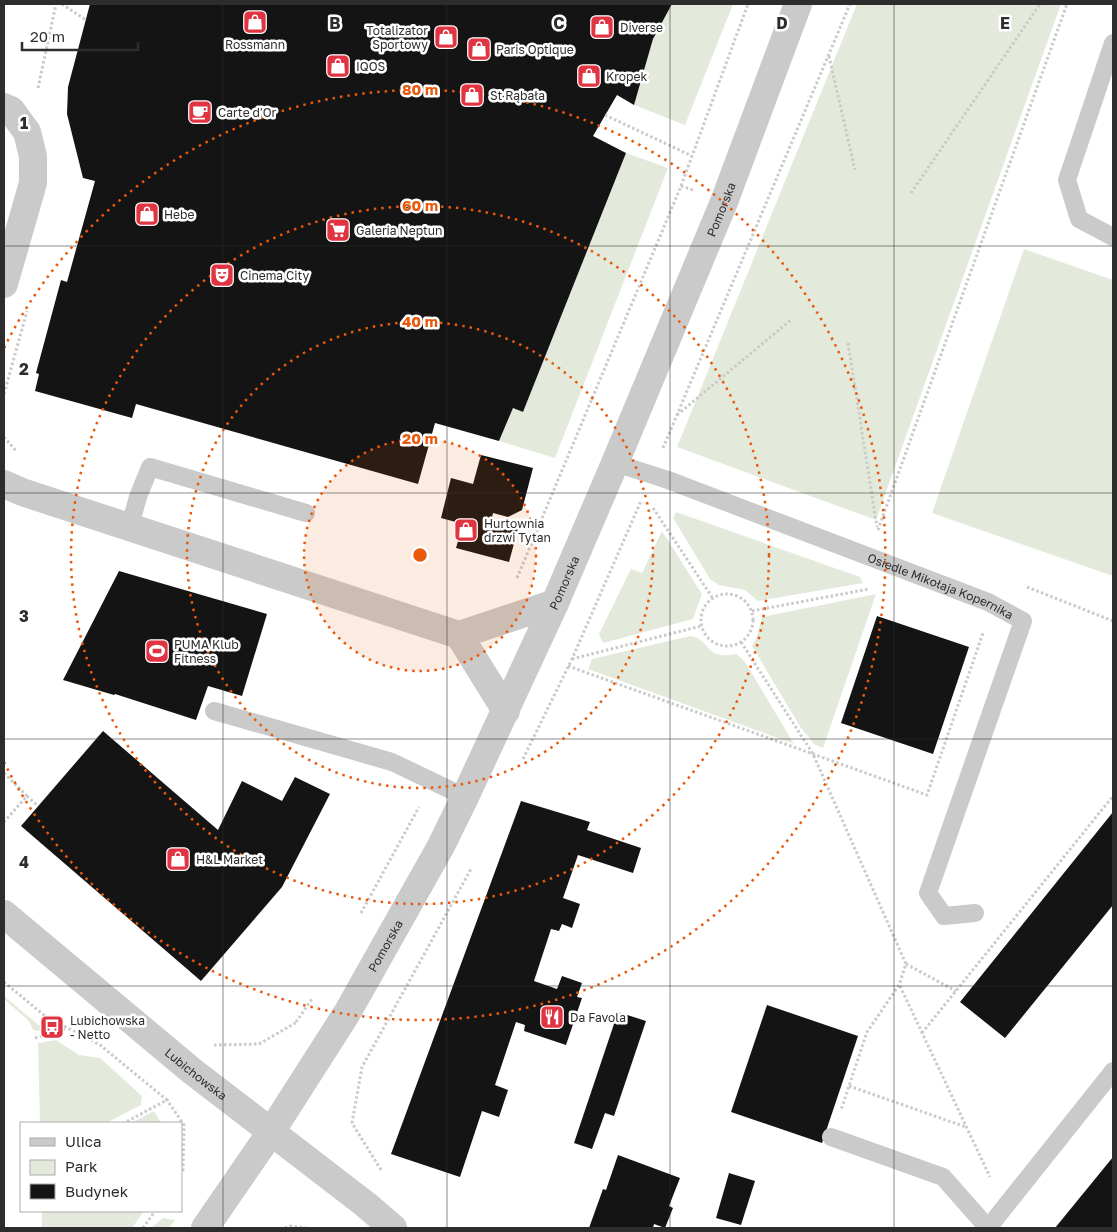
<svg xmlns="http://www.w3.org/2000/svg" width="1117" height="1232" font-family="'Golos Text',sans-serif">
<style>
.green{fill:#e4eadb}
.building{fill:#141414}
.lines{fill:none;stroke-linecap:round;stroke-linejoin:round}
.path{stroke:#cacaca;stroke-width:3;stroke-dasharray:2.5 2.5;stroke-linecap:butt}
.service{stroke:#cacaca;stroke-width:18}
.minor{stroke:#cacaca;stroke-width:28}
.tertiary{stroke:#cacaca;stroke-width:28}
.grid{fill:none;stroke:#2d2d2d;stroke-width:1;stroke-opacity:0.55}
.ring{fill:none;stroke:#e8590c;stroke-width:2.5;stroke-dasharray:2.5 5}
.labels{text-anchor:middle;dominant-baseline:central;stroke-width:5;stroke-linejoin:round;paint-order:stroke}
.poi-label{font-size:12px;fill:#2d2d2d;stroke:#fff;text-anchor:start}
.street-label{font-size:12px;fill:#2d2d2d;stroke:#fff}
.grid-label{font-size:16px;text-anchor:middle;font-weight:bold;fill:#2d2d2d;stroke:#fff;stroke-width:5;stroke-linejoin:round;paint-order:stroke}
.centre{fill:#e8590c;stroke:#fff;stroke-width:2.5}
.ring-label{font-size:15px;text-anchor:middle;font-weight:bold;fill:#e8590c;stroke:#fff;stroke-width:5;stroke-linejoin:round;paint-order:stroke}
</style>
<rect width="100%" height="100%" fill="#fff"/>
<!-- green -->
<g class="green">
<path d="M672 4H733L685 125 634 105 653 39Z"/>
<path d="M857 4H1061L876 520 677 447Z"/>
<path d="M626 153 668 168 555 458 499 441 513 408 523 412Z"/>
<path d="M1024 249 1113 280V576L932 513Z"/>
<path d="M676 512 860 577 863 583 758 601 745 590 719 585 710 579 673 518Z"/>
<path d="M662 531 702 594 693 619 603 643 599 634 631 569 642 573Z"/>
<path d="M876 594 823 748 814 744 801 728 752 646 757 637 762 617Z"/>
<path d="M690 636C705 638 706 650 717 654 724 656 731 655 737 654L745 662 794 744 588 669 592 659Z"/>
<path d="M4 996 41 1027H50L38 1031 33 1030 29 1021 4 999Z"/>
<path d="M56 1040 79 1055 100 1058 142 1096 141 1105 106 1123H40L38 1043Z"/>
<path d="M154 1111 161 1123H131Z"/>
<path d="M42 1211H144L132 1228H42Z"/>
<path d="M163 1218 175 1220 169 1228H151Z"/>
</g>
<!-- building -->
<g class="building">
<path d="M90 4H672L653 39 634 105 617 95 593 136 626 153 523 412 513 408 499 441 435 423 418 484 136 404 132 418 35 391 39 374 36 373 61 280 67 282 95 181 83 178 67 114 68 87Z"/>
<path d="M481 455 533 468 522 510 508 517 493 513 491 522 518 529 509 562 456 548 463 524 441 518 451 478 473 484Z"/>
<path d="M119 571 267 614 242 696 208 686 196 720 115 694 114 695 63 680Z"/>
<path d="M877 616 969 647 933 754 841 723Z"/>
<path d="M103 731 218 830 242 781 282 801 295 777 330 794 282 887 201 981 21 826Z"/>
<path d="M521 801 590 822 587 830 641 848 633 873 578 855 563 898 580 904 572 928 562 924 559 931 551 929 534 981 557 989 562 976 582 983 577 997 582 998 566 1045 524 1031 525 1025 516 1022 495 1085 508 1090 499 1117 482 1111 460 1177 391 1154Z"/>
<path d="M1113 812V905L1005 1038 960 1002Z"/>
<path d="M767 1005 858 1036 822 1143 731 1112Z"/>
<path d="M618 1012 646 1021 614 1116 605 1113 592 1149 574 1143Z"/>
<path d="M618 1155 680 1178 669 1206 673 1208 665 1228 654 1224 653 1228H589L603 1189 606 1190Z"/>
<path d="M1113 1157V1228H1055Z"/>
<path d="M729 1173 755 1181 741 1225 716 1218Z"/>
</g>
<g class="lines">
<!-- path -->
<g class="path">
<path d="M62 4 86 20"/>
<path d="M829 56 855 170"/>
<path d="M38 88 56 4"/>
<path d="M605 115 692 156"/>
<path d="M681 186 693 190"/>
<path d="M911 193 1040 4"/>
<path d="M848 343 877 527"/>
<path d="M4 394 27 311"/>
<path d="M677 415 792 319"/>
<path d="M4 437 17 452"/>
<path d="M663 448 850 4"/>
<path d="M653 508 712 597"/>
<path d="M878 530 1067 4"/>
<path d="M517 578 681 186 748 4"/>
<path d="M1027 587 1113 621"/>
<circle cx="727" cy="620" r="26"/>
<path d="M752 611 869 589"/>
<path d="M741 642 813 754 906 964 899 985 867 1032 841 1110"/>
<path d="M572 659 701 626"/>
<path d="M568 666 927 795 983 633"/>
<path d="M523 759 572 659 641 501"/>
<path d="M4 773 27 796 4 822"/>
<path d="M27 796 38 806"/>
<path d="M361 913 419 807"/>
<path d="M906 964 956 991"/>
<path d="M4 982 45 1016 100 1045 167 1100 124 1123"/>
<path d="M900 986 990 1177"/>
<path d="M296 1022 312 999"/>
<path d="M922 1033 1113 796"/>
<path d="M35 1038 65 1029"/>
<path d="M214 1045 259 1044 297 1022"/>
<path d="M849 1086 966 1127"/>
<path d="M168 1099 167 1100 184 1125 183 1170 181 1172"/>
<path d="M381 1170 352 1123 362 1067 471 869"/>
<path d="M143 1228 155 1211"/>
<path d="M285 1228 290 1226 306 1228"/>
</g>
<!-- service -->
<g class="service">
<path d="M1113 43 1067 180 1079 219 1113 237"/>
<path id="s1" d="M615 463 668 480 988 602 1023 621 928 893 944 916 975 913"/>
<path d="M130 526 138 497 150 467 306 513"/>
<path d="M214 711 392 762 465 797"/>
<path d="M831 1137 943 1177 988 1228"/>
<path d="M988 1228 1113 1071"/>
</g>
<!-- minor -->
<g class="minor">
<path d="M4 107 11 110 27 132 33 156V183L4 284"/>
<path d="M4 484 22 492 459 635 555 603"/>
<path d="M459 635 506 711"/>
</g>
<!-- tertiary -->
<g class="tertiary">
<path id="s2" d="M4 914 192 1071 365 1204 393 1228"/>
<path id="s3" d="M205 1228 271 1132 347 1013 441 846 465 797 555 603 615 463 724 202 798 4"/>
</g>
</g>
<!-- grid -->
<path class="grid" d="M223 4V1228M447 4V1228M670 4V1228M894 4V1228M4 246H1113M4 493H1113M4 739H1113M4 986H1113"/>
<!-- distance rings -->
<circle cx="420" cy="555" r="116" fill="#e8590c" fill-opacity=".12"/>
<g class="ring">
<circle cx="420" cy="555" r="116"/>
<circle cx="420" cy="555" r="233"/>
<circle cx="420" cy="555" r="349"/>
<path d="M4 348A465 465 0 1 1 4 762"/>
</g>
<!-- icons -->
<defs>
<g id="shop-square" transform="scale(1.25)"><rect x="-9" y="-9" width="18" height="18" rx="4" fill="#e03443" stroke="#fff"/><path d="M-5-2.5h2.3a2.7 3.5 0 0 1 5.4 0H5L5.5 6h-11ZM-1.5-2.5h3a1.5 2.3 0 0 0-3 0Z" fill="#fff"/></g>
<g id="cafe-square" transform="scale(1.25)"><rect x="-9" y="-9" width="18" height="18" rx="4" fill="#e03443" stroke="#fff"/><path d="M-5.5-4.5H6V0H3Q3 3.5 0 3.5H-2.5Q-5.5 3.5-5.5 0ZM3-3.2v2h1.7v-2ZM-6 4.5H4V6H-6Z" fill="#fff"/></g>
<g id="supermarket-square" transform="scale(1.25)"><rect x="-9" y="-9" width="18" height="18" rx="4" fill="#e03443" stroke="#fff"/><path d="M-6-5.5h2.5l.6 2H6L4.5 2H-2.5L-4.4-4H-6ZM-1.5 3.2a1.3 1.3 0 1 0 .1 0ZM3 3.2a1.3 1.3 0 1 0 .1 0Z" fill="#fff"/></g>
<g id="theatre-square" transform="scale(1.25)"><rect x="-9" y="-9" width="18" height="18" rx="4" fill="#e03443" stroke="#fff"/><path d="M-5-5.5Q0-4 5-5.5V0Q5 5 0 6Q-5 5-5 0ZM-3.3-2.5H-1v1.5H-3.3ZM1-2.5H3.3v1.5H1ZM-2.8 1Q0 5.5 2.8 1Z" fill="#fff"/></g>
<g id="stadium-square" transform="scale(1.25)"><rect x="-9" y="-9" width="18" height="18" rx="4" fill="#e03443" stroke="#fff"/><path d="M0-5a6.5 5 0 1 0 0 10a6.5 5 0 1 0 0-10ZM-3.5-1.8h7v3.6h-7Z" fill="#fff"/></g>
<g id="restaurant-square" transform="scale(1.25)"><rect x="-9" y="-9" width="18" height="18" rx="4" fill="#e03443" stroke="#fff"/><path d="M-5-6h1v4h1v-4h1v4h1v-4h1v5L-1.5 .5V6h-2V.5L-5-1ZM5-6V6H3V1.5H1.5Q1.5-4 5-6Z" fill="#fff"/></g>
<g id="bus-square" transform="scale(1.25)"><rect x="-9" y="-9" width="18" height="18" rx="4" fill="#e03443" stroke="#fff"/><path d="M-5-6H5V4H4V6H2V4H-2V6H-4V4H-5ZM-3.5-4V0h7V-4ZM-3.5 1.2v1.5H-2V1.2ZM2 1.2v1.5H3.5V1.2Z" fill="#fff"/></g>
</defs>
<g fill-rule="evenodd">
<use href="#shop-square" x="255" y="22"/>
<use href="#shop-square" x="602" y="27"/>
<use href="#shop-square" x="446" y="37"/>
<use href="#shop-square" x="479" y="49"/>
<use href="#shop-square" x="338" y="66"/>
<use href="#shop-square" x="589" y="76"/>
<use href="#shop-square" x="472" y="95"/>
<use href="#cafe-square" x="200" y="112"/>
<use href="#shop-square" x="147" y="214"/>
<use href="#supermarket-square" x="338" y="230"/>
<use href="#theatre-square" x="222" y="275"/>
<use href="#shop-square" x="466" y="530"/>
<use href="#stadium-square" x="157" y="651"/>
<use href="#shop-square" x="178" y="859"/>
<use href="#restaurant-square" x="552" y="1017"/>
<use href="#bus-square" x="52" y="1027"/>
</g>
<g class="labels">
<!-- poi labels -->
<g class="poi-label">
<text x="620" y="27">Diverse</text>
<text x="428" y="30" text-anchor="end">Totalizator<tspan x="428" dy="14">Sportowy</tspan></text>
<text x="255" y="44" text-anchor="middle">Rossmann</text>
<text x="496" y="49">Paris Optique</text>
<text x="356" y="66">IQOS</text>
<text x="606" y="76">Kropek</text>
<text x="490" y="95">St Rąbała</text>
<text x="218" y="112">Carte d'Or</text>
<text x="164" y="214">Hebe</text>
<text x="356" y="230">Galeria Neptun</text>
<text x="240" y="275">Cinema City</text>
<text x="484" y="523">Hurtownia<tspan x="484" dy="14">drzwi Tytan</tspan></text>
<text x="174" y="644">PUMA Klub<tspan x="174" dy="14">Fitness</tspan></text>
<text x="196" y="859">H&amp;L Market</text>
<text x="570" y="1017">Da Favola</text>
<text x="70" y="1020">Lubichowska<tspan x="70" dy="14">- Netto</tspan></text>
</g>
<!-- street labels -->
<g class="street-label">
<text stroke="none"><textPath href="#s3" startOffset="1145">Pomorska</textPath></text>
<text stroke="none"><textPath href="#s3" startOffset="740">Pomorska</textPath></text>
<text stroke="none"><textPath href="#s1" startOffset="348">Osiedle Mikołaja Kopernika</textPath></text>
<text stroke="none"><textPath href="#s3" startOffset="335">Pomorska</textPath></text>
<text stroke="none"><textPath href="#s2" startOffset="250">Lubichowska</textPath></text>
</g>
</g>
<g class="grid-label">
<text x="335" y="29">B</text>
<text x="559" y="29">C</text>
<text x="782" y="29">D</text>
<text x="1005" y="29">E</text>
<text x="24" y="129">1</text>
<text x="24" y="375">2</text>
<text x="24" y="622">3</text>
<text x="24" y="868">4</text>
</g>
<circle cx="420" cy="555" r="8" class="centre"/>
<g class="ring-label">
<text x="420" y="95">80 m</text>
<text x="420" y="211">60 m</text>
<text x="420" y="327">40 m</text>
<text x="420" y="444">20 m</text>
</g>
<!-- border -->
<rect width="1117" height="1232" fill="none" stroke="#2d2d2d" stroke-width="10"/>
<!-- legend -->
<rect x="20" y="1122" width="162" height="90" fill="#ffffff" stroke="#ababab"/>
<rect x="30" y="1138" width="25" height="8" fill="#cacaca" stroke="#ababab"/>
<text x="65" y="1147" font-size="15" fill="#2d2d2d">Ulica</text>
<rect x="30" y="1160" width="25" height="15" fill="#e4eadb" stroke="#ababab"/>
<text x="65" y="1172" font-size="15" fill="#2d2d2d">Park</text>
<rect x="30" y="1184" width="25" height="15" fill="#141414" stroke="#ababab"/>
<text x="65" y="1197" font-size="15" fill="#2d2d2d">Budynek</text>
<!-- scale -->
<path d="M22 42v8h116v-8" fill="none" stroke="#2d2d2d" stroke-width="2.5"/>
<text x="30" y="42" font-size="15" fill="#2d2d2d" stroke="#ffffff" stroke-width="4" paint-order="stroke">20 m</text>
</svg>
